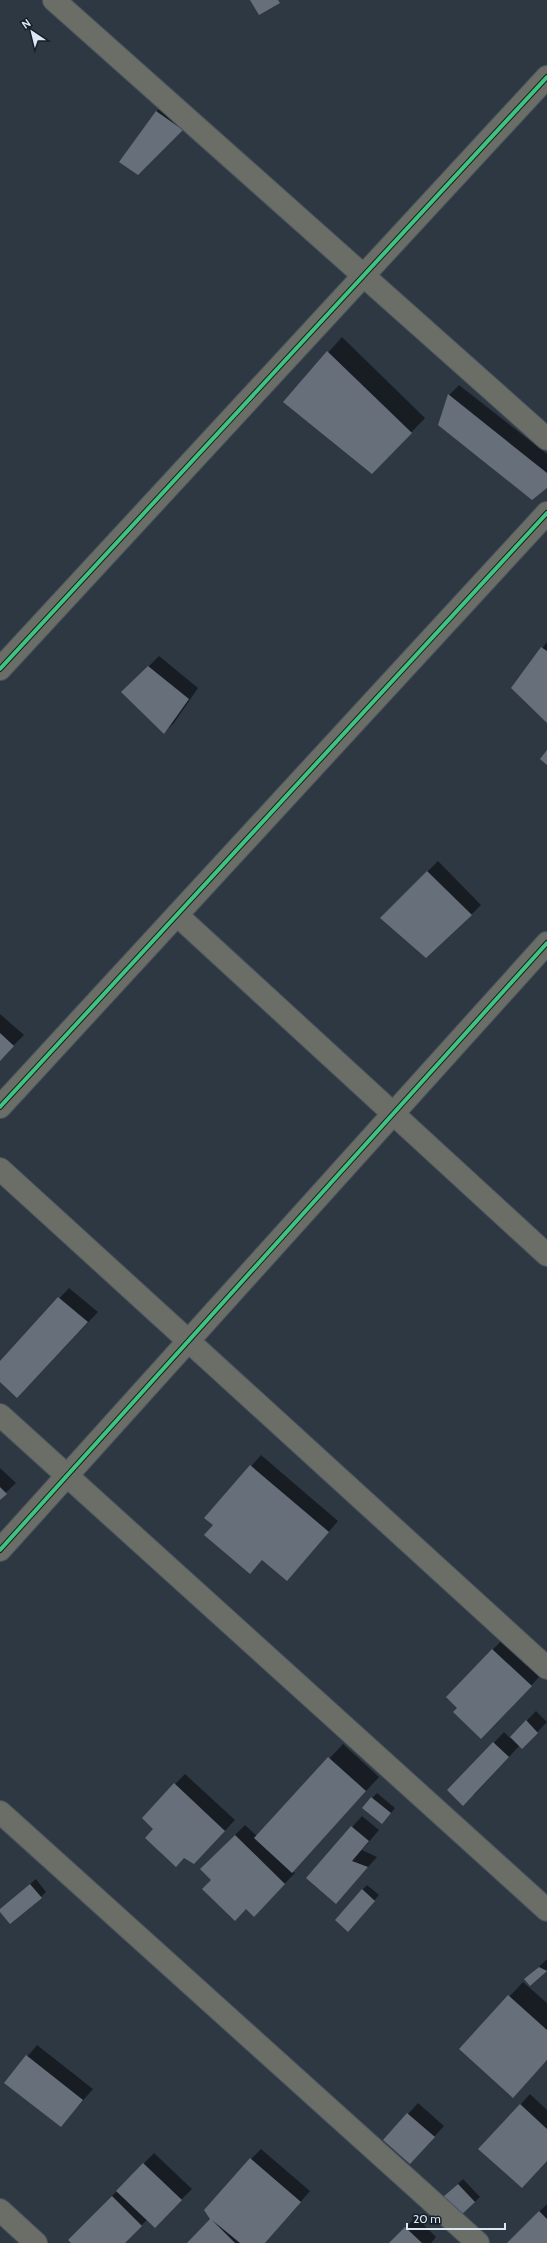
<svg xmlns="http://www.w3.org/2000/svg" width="547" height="2243" font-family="Cabin,sans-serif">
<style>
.shadow{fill:#0007}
.building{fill:#67707a}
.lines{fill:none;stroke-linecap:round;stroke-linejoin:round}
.minor-casing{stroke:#4b545e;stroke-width:24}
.minor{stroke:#6b6e66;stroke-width:22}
.cycleway-casing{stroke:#161f28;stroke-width:6}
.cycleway{stroke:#40c37c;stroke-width:4}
</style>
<rect width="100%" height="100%" fill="#2e3843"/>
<!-- shadow -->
<g class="shadow">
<path d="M167 102 193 120 138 174 156 112Z"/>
<path d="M342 337 425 418 386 459 284 402Z"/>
<path d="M459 385 547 454V487L449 395Z"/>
<path d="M547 642V721L512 688Z"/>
<path d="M159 656 198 688 174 723 164 733 133 682Z"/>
<path d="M438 861 481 905 471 915 381 918Z"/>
<path d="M0 1014 24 1035 0 1059Z"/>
<path d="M69 1288 98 1312 28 1386 0 1381V1362Z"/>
<path d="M261 1455 338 1521 297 1569 263 1559 250 1573 214 1525 206 1518Z"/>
<path d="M0 1468 16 1483 0 1498Z"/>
<path d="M503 1639 541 1675 491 1728 459 1708 447 1697Z"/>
<path d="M536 1711 547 1722 522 1748 520 1745 474 1795 449 1790 504 1732 510 1738Z"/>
<path d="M343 1744 379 1777 292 1871 295 1873 254 1915 201 1869 245 1825 257 1836Z"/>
<path d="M185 1774 235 1820 204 1853 155 1829 175 1784Z"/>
<path d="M377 1793 395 1808 387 1818 372 1798Z"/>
<path d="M362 1816 379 1830 362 1850 377 1857 336 1903 307 1878Z"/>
<path d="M36 1879 46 1892 41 1897 0 1910Z"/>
<path d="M367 1885 379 1895 353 1925 362 1890Z"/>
<path d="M547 1959V1970L530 1985 526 1979Z"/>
<path d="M523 1982 547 2003V2060L513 2096 460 2049Z"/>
<path d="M37 2045 93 2089 61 2126 5 2083Z"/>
<path d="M530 2094 547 2110V2160L520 2105Z"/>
<path d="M418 2103 444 2126 410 2163 384 2140Z"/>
<path d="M261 2149 310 2191 265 2243H189L212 2219 251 2159Z"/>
<path d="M154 2153 192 2189 154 2227 147 2220 123 2243H72L69 2240Z"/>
<path d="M463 2179 480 2197 475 2202 449 2192Z"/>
<path d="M547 2204V2243H508Z"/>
<path d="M416 2217 436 2237 431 2243H390Z"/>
</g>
<!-- building -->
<g class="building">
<path d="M250 0H278L280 3 259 15Z"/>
<path d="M156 111 183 130 138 175 119 162Z"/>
<path d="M327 351 412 433 372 474 283 402Z"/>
<path d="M448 394 547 473V488L532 500 438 425Z"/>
<path d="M541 647 547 651V723L511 688Z"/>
<path d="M148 666 189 699 164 734 121 692Z"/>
<path d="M547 750V765L540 759Z"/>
<path d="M427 871 472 915 426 958 380 918Z"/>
<path d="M0 1033 14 1046 0 1061Z"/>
<path d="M58 1297 88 1322 17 1398 0 1382V1361Z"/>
<path d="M250 1465 329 1532 287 1581 262 1560 250 1574 204 1535 213 1525 204 1518Z"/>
<path d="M0 1487 7 1494 0 1500Z"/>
<path d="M492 1649 532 1686 481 1739 453 1712 457 1708 446 1697Z"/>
<path d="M526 1720 538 1733 522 1749 510 1737Z"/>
<path d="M493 1742 509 1757 463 1806 447 1790Z"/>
<path d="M328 1757 366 1791 292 1873 254 1838Z"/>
<path d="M174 1783 225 1831 194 1864 184 1858 176 1867 145 1838 153 1829 142 1818Z"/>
<path d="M371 1797 391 1813 382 1824 362 1808Z"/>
<path d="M351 1826 369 1841 352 1861 368 1867 336 1904 306 1878Z"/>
<path d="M235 1835 285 1884 254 1917 246 1909 235 1921 202 1889 211 1880 200 1869Z"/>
<path d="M30 1884 42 1898 10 1924 0 1912V1909Z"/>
<path d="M362 1889 375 1901 348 1932 335 1920Z"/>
<path d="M539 1967 547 1971 530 1986 524 1979Z"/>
<path d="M508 1995 547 2030V2060L513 2098 459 2049Z"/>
<path d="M26 2055 83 2100 61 2127 4 2083Z"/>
<path d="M520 2104 547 2129V2161L522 2188 478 2149Z"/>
<path d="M407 2113 435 2137 410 2164 383 2140Z"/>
<path d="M250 2158 301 2202 265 2243H240L212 2220 235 2243H187L210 2219 204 2210Z"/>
<path d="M143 2163 182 2200 155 2228 116 2191Z"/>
<path d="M458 2184 475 2202 460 2216 443 2197Z"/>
<path d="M112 2196 142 2226 125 2243H71L68 2240Z"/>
<path d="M539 2211 547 2219V2243H507Z"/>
<path d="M405 2227 422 2243H389Z"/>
</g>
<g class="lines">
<!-- minor casing -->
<g class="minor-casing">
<g id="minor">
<path d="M54 0 547 439"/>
<path d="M0 669 547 77"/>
<path d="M177 915 547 1255"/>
<path d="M0 1107 547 513"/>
<path d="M0 1169 547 1668"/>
<path d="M0 1415 547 1910"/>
<path d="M0 1550 547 943"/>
<path d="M0 1812 478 2243"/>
<path d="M0 2210 36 2243"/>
</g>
</g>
<!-- minor -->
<use href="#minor" class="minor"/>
<!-- cycleway casing -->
<g class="cycleway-casing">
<g id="cycleway">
<path d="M0 669 547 77"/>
<path d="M0 1107 547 513"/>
<path d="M0 1550 547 943"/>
</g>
</g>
<!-- cycleway -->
<use href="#cycleway" class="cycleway"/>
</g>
<!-- north arrow -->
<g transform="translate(32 32) rotate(325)" stroke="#161f28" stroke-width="3" paint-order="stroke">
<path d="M0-3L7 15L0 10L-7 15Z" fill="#dbe7f4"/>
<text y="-6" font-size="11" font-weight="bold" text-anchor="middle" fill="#dbe7f4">N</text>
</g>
<!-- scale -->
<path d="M407 2223v6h98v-6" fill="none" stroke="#dbe7f4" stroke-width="2"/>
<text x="413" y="2223" font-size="12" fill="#dbe7f4" stroke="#161f28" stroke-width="3" paint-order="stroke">20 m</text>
</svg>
